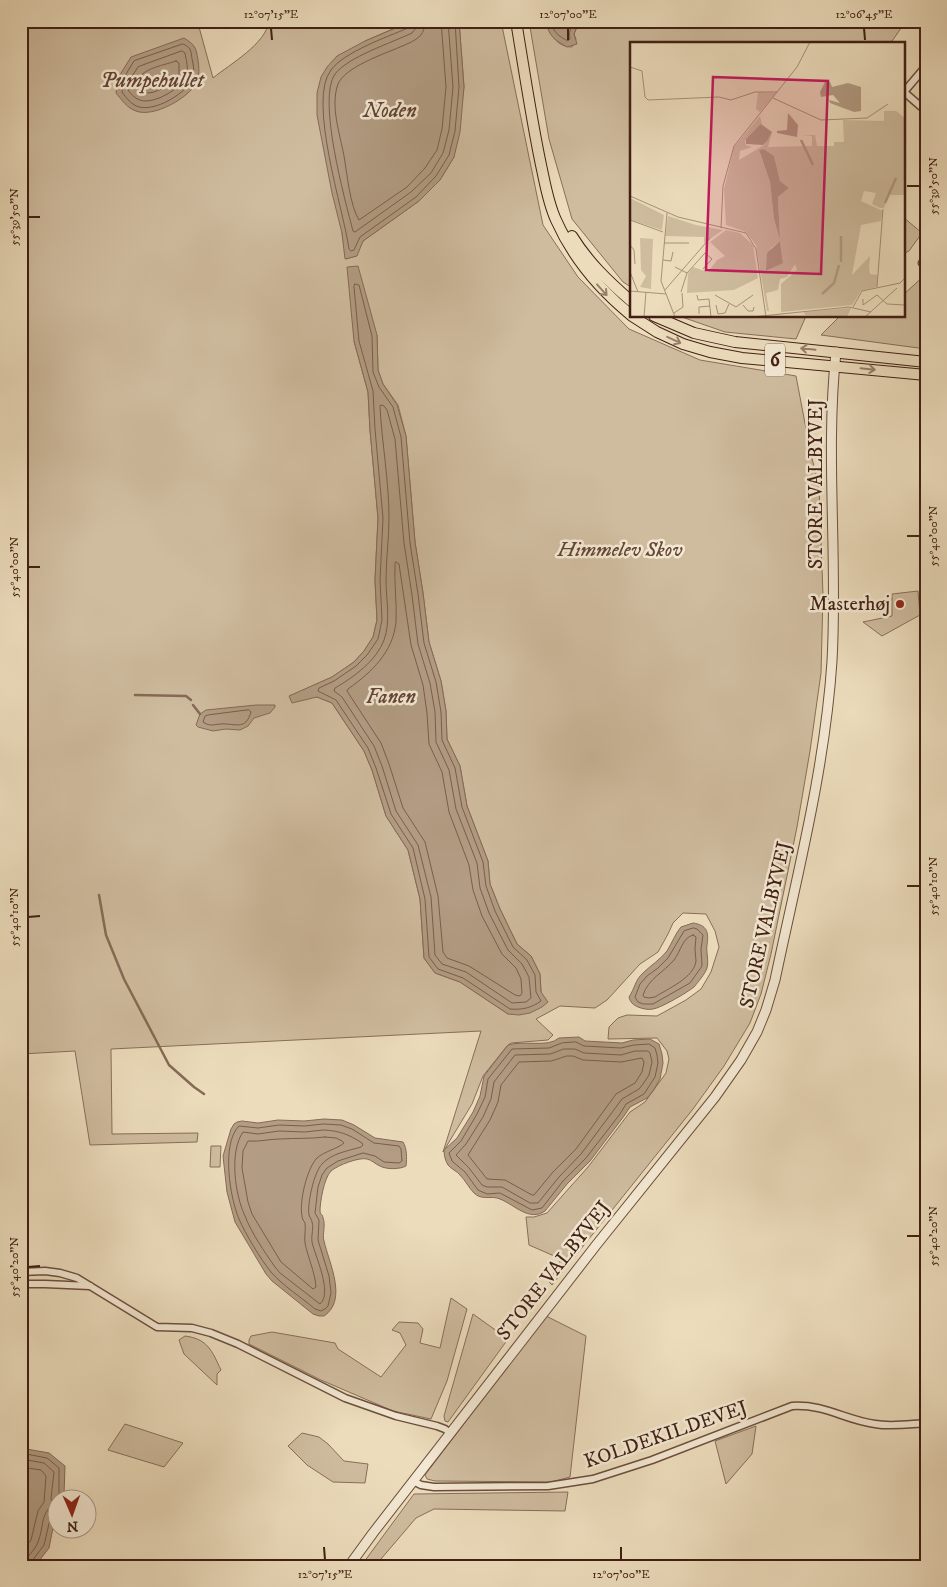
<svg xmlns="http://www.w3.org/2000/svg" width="947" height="1587" font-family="'IM FELL DW Pica',serif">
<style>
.green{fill:#cfbc9f;stroke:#886e59;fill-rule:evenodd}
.water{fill:#b29c83;stroke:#856a56}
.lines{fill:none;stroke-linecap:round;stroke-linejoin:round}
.shore{stroke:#7a5e4b;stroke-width:1}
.stream{stroke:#856a56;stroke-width:2.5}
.minor-casing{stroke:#6c4e3d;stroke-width:9}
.tertiary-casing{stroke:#6c4e3d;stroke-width:11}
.primary-casing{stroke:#411f13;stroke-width:12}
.minor{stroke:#f3e8d3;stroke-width:6}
.tertiary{stroke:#f3e8d3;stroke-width:9}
.primary{stroke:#ecdcbc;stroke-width:10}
.oneway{stroke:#967e68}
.ticks{fill:none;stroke:#411f13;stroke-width:2}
.poi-dot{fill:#8f2418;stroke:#f3e8d3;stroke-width:2}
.labels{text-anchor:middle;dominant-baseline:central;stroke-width:5;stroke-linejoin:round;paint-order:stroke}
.shield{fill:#f3e8d3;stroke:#765b4d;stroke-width:1}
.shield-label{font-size:19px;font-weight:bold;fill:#411f13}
.street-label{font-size:20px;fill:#411f13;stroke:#f3e8d3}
.park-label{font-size:20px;font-style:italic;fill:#644636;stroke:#f3e8d3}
.poi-label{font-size:20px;fill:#411f13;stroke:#f3e8d3;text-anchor:end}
.water-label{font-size:21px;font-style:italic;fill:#634435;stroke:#f3e8d3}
.inset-river{fill:none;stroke:#b29c83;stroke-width:2.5}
.inset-road{fill:none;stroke:#a89078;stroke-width:1}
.view{fill:#c2185b;fill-opacity:0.15;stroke:#c2185b;stroke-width:2.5}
.inset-edge{fill:none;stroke:#411f13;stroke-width:2.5}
.neatline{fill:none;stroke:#411f13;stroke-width:2}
.ticks-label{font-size:12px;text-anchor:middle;fill:#411f13}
</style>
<rect width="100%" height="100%" fill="#ecdcbc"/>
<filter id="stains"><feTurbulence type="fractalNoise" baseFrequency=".004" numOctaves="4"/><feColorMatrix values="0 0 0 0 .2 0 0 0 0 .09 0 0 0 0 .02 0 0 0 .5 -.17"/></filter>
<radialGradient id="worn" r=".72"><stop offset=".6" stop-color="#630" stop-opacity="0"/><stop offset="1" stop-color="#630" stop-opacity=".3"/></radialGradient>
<!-- green -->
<g class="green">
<path d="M21 21H208L199 27 213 78C230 64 266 44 269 21H411L365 41 342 233 346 259 356 256 363 241 419 201 440 180 454 157 464 87 459 21H501L543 225 578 277 629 329 700 360 796 376 811 455 819 485 823 595 821 673 810 751 797 827 771 954 761 994 750 1023 724 1066 693 1109 552 1285 549 1282 561 1259 529 1245 526 1217H534L547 1213 588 1167 630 1112 645 1102 666 1073 669 1059 667 1051 657 1038 608 1039 609 1027 618 1018 627 1015 657 1016 686 1000 701 989 711 972 719 947 715 931 706 914 683 913 673 923 668 934 658 952 640 964 607 1000 595 1008 560 1006 536 1019 553 1035 548 1040 511 1043 507 1046 483 1076 472 1104 443 1152 481 1031 111 1049 112 1134 198 1133 197 1142 90 1145 75 1051 21 1054ZM377 335 378 370 383 384 398 405 406 436 415 542 423 593 429 642 441 681 446 711 447 739 460 766 467 806 488 861 490 884 500 909 517 944 531 956 540 974 541 992 508 1014 460 982 435 973 424 958 420 899 408 850 386 816 372 770 364 751 332 703 317 697 290 696 332 677 354 662 364 651 373 637 377 620 375 580 378 518 370 430 368 392 354 341Z"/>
<path d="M529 21H546C549 34 557 47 572 47L576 39 574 34 576 29 591 21H906L890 44H631V287L623 282 572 219 549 139Z"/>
<path d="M903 217 922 233 909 251 903 254Z"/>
<path d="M926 274V349L821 335 840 316H903V295Z"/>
<path d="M679 316H806L796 339 725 332Z"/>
<path d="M918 591 920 615 882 636 863 622 892 616V594Z"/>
<path d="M211 1146H221L220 1167H210Z"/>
<path d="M451 1298 467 1309 447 1381 431 1419 393 1411 321 1380 249 1344V1340L251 1336 272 1332 335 1343 338 1349 381 1377 406 1345 400 1333 392 1330 399 1322 418 1323 423 1329 420 1343 440 1348Z"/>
<path d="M473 1314 508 1339 448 1422 445 1421 444 1416Z"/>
<path d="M546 1316 586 1336 570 1477 551 1482 435 1481 427 1479 425 1475Z"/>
<path d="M185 1336C208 1339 212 1351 221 1370L217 1374V1385L184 1354 179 1340Z"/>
<path d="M125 1424 183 1443 164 1467 108 1450Z"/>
<path d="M756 1426 752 1454 726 1484 715 1441Z"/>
<path d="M302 1433 319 1437 328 1444 344 1461 368 1464 365 1483 333 1482 307 1465 288 1446Z"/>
<path d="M568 1492 565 1511 434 1509 416 1518 375 1566H361L414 1494Z"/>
</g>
<!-- water -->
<g class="water">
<path d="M459 21 464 87 460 132 454 157 440 180 419 201 363 241 357 256 345 259 342 233 332 193 317 115V93L321 77 327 67 337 56 365 41 410 22Z"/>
<path d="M546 21H591L576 29 574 34 577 44 567 47C554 39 549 37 546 21Z"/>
<path d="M184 38C195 45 196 47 198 60 199 68 200 75 196 83 189 98 153 118 136 111 127 108 122 100 116 93L118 78 131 57Z"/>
<path d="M358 266 377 335 378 370 383 384 397 405 406 436 415 542 423 593 429 642 441 681 446 711 447 739 460 766 467 806 488 861 490 884 500 909 517 944 531 956 540 974 541 992 548 1002 542 1007 530 1013 519 1015 508 1014 460 982 435 973 424 958 420 899 408 850 386 816 372 770 364 751 332 703 317 697 292 703 289 696 332 677 354 662 364 651 373 637 377 620 375 580 378 518 370 430 368 392 354 341 347 267Z"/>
<path d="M256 705H275V707L270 713 254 718 248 726 240 730 226 729 213 731 198 727 196 725 200 714 206 710Z"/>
<path d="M693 923C707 925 709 932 707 945 706 952 709 960 707 968 705 974 698 982 694 987 688 992 661 1008 653 1009 648 1010 643 1009 638 1007 633 1005 630 1002 629 997 635 988 635 980 643 973 651 965 660 960 667 951 672 943 675 934 681 927Z"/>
<path d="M579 1037 585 1041 622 1043 633 1040 650 1039 659 1044 662 1054 663 1063 660 1079 653 1091 647 1098 630 1107 624 1116 590 1161 567 1184 545 1211C529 1222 515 1205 500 1199 491 1195 482 1201 474 1193 469 1188 465 1180 460 1175 457 1171 451 1169 448 1165 445 1160 444 1155 444 1150L457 1138 473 1112 480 1096 484 1076 508 1045C523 1040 548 1048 559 1038Z"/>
<path d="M324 1119 342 1120 354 1125 375 1138 403 1142C407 1148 407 1158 406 1166 401 1169 387 1170 380 1166 375 1164 372 1160 367 1159 359 1157 338 1165 331 1171 324 1178 320 1202 320 1211 321 1217 322 1212 323 1218 326 1225 322 1234 324 1241 329 1263 348 1300 324 1316H319L313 1314 272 1281 266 1274 235 1222 227 1192 223 1156 231 1129 234 1124 237 1122 242 1121 258 1123 278 1120 304 1121Z"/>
<path d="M21 1448 49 1453 65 1466 64 1495 62 1499 58 1500 57 1508 49 1548 35 1566H21Z"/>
</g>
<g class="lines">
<!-- shore -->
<g class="shore">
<path d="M411 21V25L408 28C387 37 344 52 331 70 307 100 344 211 349 249L351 251 354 250 360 237 416 197 436 176 449 155 455 131 459 87 455 21"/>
<path d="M417 21 416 28 412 33C391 43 348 57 335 74 317 99 345 200 353 231L355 232 411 192 431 173 443 153 449 130 453 87 448 21"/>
<path d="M425 21C425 27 424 31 420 36 415 41 407 44 400 47 384 54 345 67 338 84 330 106 340 134 344 156 347 173 350 206 359 220L407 187 425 168 437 150 442 129 446 87 441 21"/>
<path d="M551 21C553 32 558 36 568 41L570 39C568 29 572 25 580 21"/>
<path d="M183 44C191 47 191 51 192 59 194 67 195 75 191 82 182 95 156 111 139 107 132 105 126 98 122 92L123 79 134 61Z"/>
<path d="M182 51 185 53C186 60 189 69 186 76 181 89 153 105 140 100 134 98 131 94 128 90L129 81 138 67Z"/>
<path d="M176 61 179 63V74C169 85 150 101 136 88 135 69 162 66 176 61Z"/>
<path d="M355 284 359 285 372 336 373 372 379 387 393 407 401 437 410 543 418 594 424 643 436 682 441 712 442 740 455 768 462 807 483 862 486 886 495 911 513 947 527 960 535 975 536 992 541 1001C531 1008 522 1010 510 1009L463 978 438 969 429 957 425 899 413 848 391 814 376 768 368 748 336 700 318 691 319 688 334 681 356 666 367 655 378 639 382 620 380 580 383 518 375 429 373 391 359 341 354 287Z"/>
<path d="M381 405 384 406 387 410 395 439 404 543 412 595 418 644 430 683 435 712 436 742 449 770 456 809 477 863 480 888 489 913 508 950 522 964 529 977 531 998 526 1002 512 1003 466 972 442 964 435 955 431 897 418 845 396 811 382 766 374 746 342 697 334 691 335 688C354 677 376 661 384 640 391 621 386 600 386 580 386 559 389 539 389 518 389 481 382 444 380 407Z"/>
<path d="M396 562 399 564 411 645 423 685 427 713 429 744 442 772 449 812 469 865 473 890 482 916 502 954 516 968 521 979 522 993 520 996 515 995 469 966 447 958 443 952 438 896 425 842 403 808 389 764 381 743 347 691 348 689C372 672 393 652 396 622 397 603 394 583 395 564Z"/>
<path d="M249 710 251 712C246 728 240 725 226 724 215 723 212 728 203 722L205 716 208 715Z"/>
<path d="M694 928 697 929 703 935 701 949 702 966 690 983 653 1004H643L638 1002 635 997 640 984 647 976 658 968 668 958 684 931Z"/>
<path d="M693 935 696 937C696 941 695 945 695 949 695 953 696 957 696 961 694 978 667 989 655 997L649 998 644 997 643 995C648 979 664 972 674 960 681 951 682 938 693 935Z"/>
<path d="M576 1042 584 1046 621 1048 634 1045 649 1044 655 1048 657 1055 658 1063 655 1077 644 1094 626 1104 620 1114 586 1158 563 1181 542 1208 532 1210 500 1193 487 1194 478 1190 465 1172 452 1161 449 1153 461 1141 477 1114 485 1097 488 1079 512 1049 549 1048 562 1043Z"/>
<path d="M564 1049H575L584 1053 621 1055 635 1051H648L650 1053 652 1062 649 1075 643 1084 639 1089 622 1099 581 1154 559 1177 538 1203H530L502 1187H487L482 1185 469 1168 456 1155 466 1144 483 1117 491 1099 494 1082 515 1055 550 1054Z"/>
<path d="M567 1056H573L583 1060 621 1062 642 1058 644 1062 642 1072 635 1083 616 1094 576 1149 553 1172 534 1195H532L505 1180 487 1179 468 1155 490 1120 498 1102 501 1085 519 1062 551 1061Z"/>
<path d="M324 1124 341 1125 352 1129 374 1143 399 1146 401 1149 402 1161 399 1163 384 1162 375 1156 363 1153 338 1161 327 1168 322 1175 318 1187 315 1213 319 1220 318 1240 329 1276 331 1293 328 1306 325 1309 321 1311 315 1309C301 1297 283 1286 271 1272 261 1260 245 1233 239 1219 230 1198 221 1144 239 1126L258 1128 279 1125 304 1126Z"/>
<path d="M324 1130C340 1131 348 1134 362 1143L363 1145 361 1147C348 1151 332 1153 322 1164 314 1172 307 1204 309 1215 310 1218 312 1220 312 1222 314 1228 311 1235 312 1242 315 1256 333 1293 320 1304L280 1273 275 1267C264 1251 252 1234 245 1216 235 1195 229 1152 243 1132L258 1134 279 1131 304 1132Z"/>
<path d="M325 1137 336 1138 342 1141 344 1143C337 1149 325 1151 317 1158 307 1168 299 1202 302 1216 302 1219 304 1221 305 1223 306 1230 304 1236 305 1243 308 1258 315 1272 316 1287L313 1289 281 1262 252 1214 248 1202 242 1168 243 1151 248 1141C259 1142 269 1139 280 1139 296 1138 309 1139 325 1137Z"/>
<path d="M21 1453 47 1458 59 1468V1493L58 1500"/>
<path d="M21 1459 44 1463 54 1472 51 1498 52 1505C40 1516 44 1527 38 1542 35 1551 26 1555 25 1566"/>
<path d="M21 1467 41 1470 46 1476 44 1502 38 1511 31 1540 21 1553"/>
<path d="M31 1566 32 1561 44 1545 51 1515 54 1512H58"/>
</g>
<!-- stream -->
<g class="stream">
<path d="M135 695 186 696 191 700"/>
<path d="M193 705 200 714"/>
<path d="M99 895 106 935 124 979 169 1065 194 1087 204 1094"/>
</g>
<!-- minor casing -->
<g class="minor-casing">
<g id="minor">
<path d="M926 66 904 92 926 111"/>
<path d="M922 263 926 259"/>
<path d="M21 1272 45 1271 60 1273 77 1278 157 1327 192 1328 211 1333 238 1344 345 1398 396 1416 437 1426 445 1429 450 1433"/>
<path d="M21 1284H45L90 1286"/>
<path d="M413 1481 421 1485 434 1487 548 1486 593 1479 652 1460 792 1406C825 1404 845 1420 875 1424 892 1427 909 1424 926 1423"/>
</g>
</g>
<!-- tertiary casing -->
<g class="tertiary-casing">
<path id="tertiary" d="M349 1566 373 1533 597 1244 715 1097 741 1060 757 1032 766 1010 775 980C797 875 825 769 832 661 838 558 825 455 836 352"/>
</g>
<!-- primary casing -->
<g class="primary-casing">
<g id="primary">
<path d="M516 21C524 69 531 117 541 165 545 183 548 203 556 220 573 258 599 289 631 315"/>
<path d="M572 236C588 262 608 281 631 301"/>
<path d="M632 316 657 332 683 344 710 352 742 358 926 375"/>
<path d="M654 316 694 333 735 342 926 362"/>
</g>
</g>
<!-- minor -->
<use href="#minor" class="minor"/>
<!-- tertiary -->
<use href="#tertiary" class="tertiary"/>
<!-- primary -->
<use href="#primary" class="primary"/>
</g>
<!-- one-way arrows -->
<defs><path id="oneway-shaft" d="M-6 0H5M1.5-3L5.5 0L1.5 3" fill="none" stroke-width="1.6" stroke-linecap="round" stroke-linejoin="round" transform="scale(1.25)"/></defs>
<g class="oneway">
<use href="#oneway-shaft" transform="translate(602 290) rotate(48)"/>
<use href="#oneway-shaft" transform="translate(674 340) rotate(25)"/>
<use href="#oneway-shaft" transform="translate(808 349) rotate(-174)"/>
<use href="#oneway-shaft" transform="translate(868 369) rotate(6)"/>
</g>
<!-- ticks -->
<path class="ticks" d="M271 28 272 40M568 28V40M864 28 865 40M907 186H920M28 217H40M907 536H920M28 567H40M907 886H920M28 917 40 916M907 1236H920M28 1267 40 1266M324 1547 325 1560M621 1547V1560"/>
<!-- markers -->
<circle class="poi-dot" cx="900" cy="604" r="5"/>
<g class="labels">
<!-- shield labels -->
<rect class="shield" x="765" y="343.5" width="20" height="33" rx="4"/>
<g class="shield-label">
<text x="775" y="360">6</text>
</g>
<!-- street labels -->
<g class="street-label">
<text transform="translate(816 484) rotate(-90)">STORE VALBYVEJ</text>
<text transform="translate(766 925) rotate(-77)">STORE VALBYVEJ</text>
<text transform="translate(554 1271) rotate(-52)">STORE VALBYVEJ</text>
<text transform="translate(666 1435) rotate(-19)">KOLDEKILDEVEJ</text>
</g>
<!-- park labels -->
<g class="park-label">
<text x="620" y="550">Himmelev Skov</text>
</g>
<!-- poi labels -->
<g class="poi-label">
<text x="890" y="604">Masterhøj</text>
</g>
<!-- water labels -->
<g class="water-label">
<text x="152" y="81">Pumpehullet</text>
<text x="390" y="111">Noden</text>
<text x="391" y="697">Fanen</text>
</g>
</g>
<!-- overview -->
<g transform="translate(630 42)">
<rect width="275" height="275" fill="#ecdcbc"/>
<path d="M128 50 146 51 130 70 126 67ZM254 69H266L275 76V153H259L254 166H250L242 162 246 151 234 149 231 159 253 169 251 179 231 183 222 233 240 214 239 225 240 232 247 233V245L231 249 222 263 151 270V242L167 228 165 222 157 235 150 237 148 248 136 251 139 269 148 270 137 269 126 203 116 190 96 183 94 147 104 105 130 74 132 82 115 99 116 103 122 105 110 109 109 118 134 103 142 90 138 105 182 104V94L172 93H185L187 104H204V100H214L213 78 254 79ZM134 107 144 114 150 139 159 146 148 155 150 198 144 177 140 140 130 112ZM150 199 153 220 137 229 141 206ZM0 156 34 173 32 188 0 178ZM38 174 66 183 93 188 74 201V195L35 194ZM96 188 110 191 123 203 128 236 104 248 57 251 58 231 63 225 78 230 87 218 95 214 80 200ZM10 196 23 197 21 247 10 245 16 234 11 228ZM221 266 217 275 175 273 174 270Z" fill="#cfbc9f" fill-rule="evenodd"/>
<path d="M195 40H200L202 45 218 41 231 45V69L224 70 200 61 199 58 210 61 203 53 191 55 190 50ZM158 71 168 83 167 95 147 91V89L157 88ZM131 82 142 90 137 99 133 103 116 102V97ZM134 107 144 114 150 139 159 146 148 155 150 198 144 177 140 140 129 108ZM150 199 153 221 136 229 137 211Z" fill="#b29c83"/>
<path class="inset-river" d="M171 98 183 123M255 161 266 136M211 194V220M192 252 204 241 209 223"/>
<path class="inset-road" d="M0 25 12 29 15 55 18 58 89 55 101 58 125 50H147M143 56 191 78 237 76 258 62M0 154 48 175 116 191 126 207 136 275M37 171 31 239 45 275M0 178 33 190M91 186 93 144 104 104 167 25 180 0M34 201H59M0 203 4 208 5 222M33 218 41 219 43 210M45 225 57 231 75 211 82 217 73 227M0 230 8 250M247 245 253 167M35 248 80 196M0 249 36 252M51 250 57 231M67 253 68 258 79 257 81 275M85 253 106 265 123 253M233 257V263L247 253 257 262 275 263M86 263 88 272 95 271 99 262M113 263 118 269H123L124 265M223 265 232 249 270 241 275 236M44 271 53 265 52 251M69 272V265L80 264M14 275 16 250M122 275 219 265 241 270M235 275 267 246"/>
<path class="view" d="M83 35 198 39 191 232 76 228Z"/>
<rect width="275" height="275" class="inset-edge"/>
</g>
<!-- margin -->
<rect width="947" height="1587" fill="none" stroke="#ecdcbc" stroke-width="55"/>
<!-- north arrow -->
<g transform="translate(72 1514) rotate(178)"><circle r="24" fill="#f3e8d3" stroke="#ac9886"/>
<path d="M0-4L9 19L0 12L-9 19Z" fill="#8f2418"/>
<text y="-8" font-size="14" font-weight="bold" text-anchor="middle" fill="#411f13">N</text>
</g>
<rect x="28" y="28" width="892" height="1532" class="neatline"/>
<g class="ticks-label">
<text x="271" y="18">12°07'15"E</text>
<text x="568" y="18">12°07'00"E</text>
<text x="864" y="18">12°06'45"E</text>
<text transform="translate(933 186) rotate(-90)" y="4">55°39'50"N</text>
<text transform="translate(14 217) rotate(-90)" y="4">55°39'50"N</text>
<text transform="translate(933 536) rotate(-90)" y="4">55°40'00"N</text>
<text transform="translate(14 567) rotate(-90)" y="4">55°40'00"N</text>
<text transform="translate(933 886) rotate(-90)" y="4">55°40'10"N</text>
<text transform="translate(14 917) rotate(-90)" y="4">55°40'10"N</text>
<text transform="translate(933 1236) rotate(-90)" y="4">55°40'20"N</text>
<text transform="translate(14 1267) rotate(-90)" y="4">55°40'20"N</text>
<text x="325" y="1578">12°07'15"E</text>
<text x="621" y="1578">12°07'00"E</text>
</g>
<rect width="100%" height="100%" filter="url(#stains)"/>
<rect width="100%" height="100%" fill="url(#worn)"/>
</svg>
